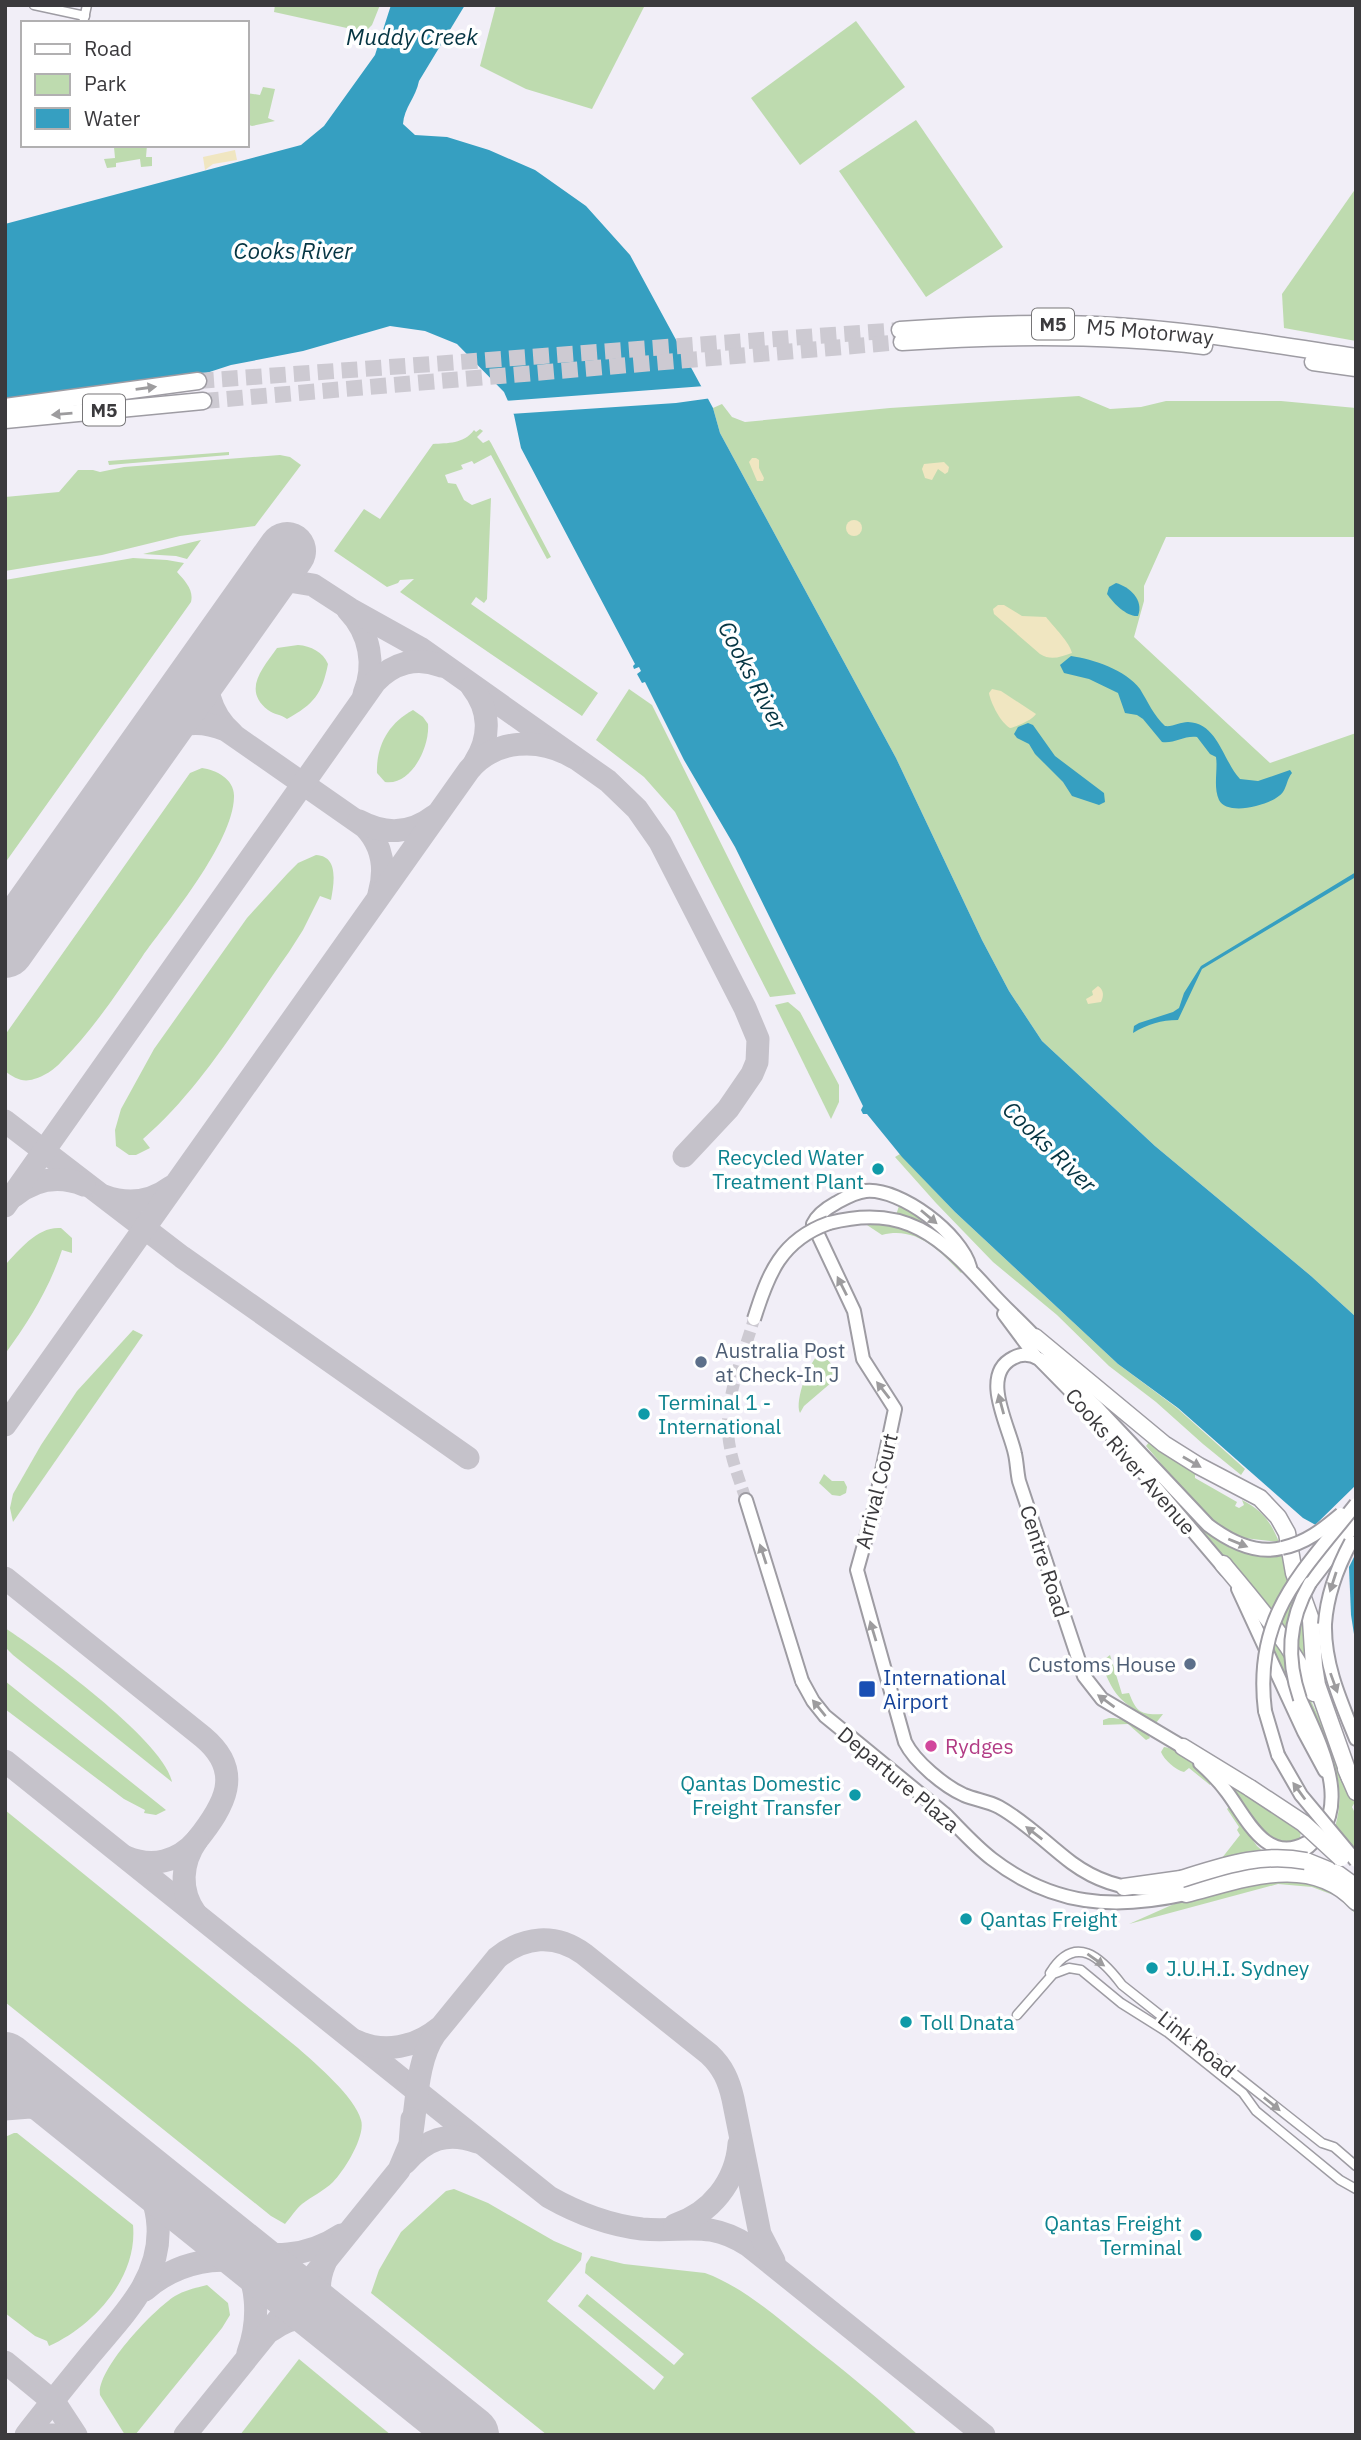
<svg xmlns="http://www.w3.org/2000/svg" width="1361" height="2440" font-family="'IBM Plex Sans',sans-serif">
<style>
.green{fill:#bedbaf}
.sand{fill:#f0e6c1}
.water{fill:#369fc1}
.pier{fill:#f1eef7}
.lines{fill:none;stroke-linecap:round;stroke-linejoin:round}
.taxiway{stroke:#c5c2ca;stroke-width:23}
.runway{stroke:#c5c2ca;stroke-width:58}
.secondary-tunnel{stroke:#cdcad2;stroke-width:12;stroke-dasharray:12 6;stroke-linecap:butt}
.highway-tunnel{stroke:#cdcad2;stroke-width:16;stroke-dasharray:16 8;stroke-linecap:butt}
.street-casing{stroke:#9e9ca3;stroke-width:11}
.secondary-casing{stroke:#9e9ca3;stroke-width:16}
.primary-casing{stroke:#9e9ca3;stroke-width:16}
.highway-casing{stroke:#9e9ca3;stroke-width:19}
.street{stroke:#fff;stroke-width:8}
.secondary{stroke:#fff;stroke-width:12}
.primary{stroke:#fff;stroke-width:12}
.highway{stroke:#fff;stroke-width:16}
.secondary-bridge-casing{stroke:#9e9ca3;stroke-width:16;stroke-linecap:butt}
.primary-bridge-casing{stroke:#9e9ca3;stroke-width:16;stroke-linecap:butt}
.highway-bridge-casing{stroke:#9e9ca3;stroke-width:19;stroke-linecap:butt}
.secondary-bridge{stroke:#fff;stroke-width:12}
.primary-bridge{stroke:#fff;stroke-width:12}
.highway-bridge{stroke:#fff;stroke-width:16}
.oneway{fill:#9d9c9e}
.culture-dot{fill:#0f9aa8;stroke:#fff;stroke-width:2.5}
.service-dot{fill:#5c6f8a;stroke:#fff;stroke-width:2.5}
.transit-dot{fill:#1a4fb4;stroke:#fff;stroke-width:2.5}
.hotel-dot{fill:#d1479c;stroke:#fff;stroke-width:2.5}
.labels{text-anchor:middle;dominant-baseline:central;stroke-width:7;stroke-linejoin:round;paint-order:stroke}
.shield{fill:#fff;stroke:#767577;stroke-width:2}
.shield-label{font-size:19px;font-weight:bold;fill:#3b3a3d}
.street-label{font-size:21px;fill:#3b3a3d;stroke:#fff}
.culture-label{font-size:21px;fill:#0d838f;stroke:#fff;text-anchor:start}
.service-label{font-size:21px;fill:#4e5e75;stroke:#fff;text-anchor:start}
.transit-label{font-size:21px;fill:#164399;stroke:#fff;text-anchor:start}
.hotel-label{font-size:21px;fill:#b23c85;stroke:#fff;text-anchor:start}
.water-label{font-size:23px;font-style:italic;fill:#053543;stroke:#fff}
</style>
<rect width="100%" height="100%" fill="#f1eef7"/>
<!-- green -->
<g class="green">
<path d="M275 5H380L372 25 365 32 274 12Z"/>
<path d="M496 5H645L592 109 526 89 480 66Z"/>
<path d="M856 21 905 87 800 165 751 98Z"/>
<path d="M263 87 275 89 268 118 275 121 252 126 249 125 247 93 260 95Z"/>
<path d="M916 120 1003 247 926 297 839 171Z"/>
<path d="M131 145H147L146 157H152V166L141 167 140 159 116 163V167L107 168 104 159 115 158 114 147Z"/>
<path d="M1356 188V341L1284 328 1282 294Z"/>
<path d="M1079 396 1110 409 1141 407 1166 401H1281L1356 408V537H1166L1144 586V601L1134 637 1270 763 1356 733V1317L1311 1276 1155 1146 1042 1041 1009 991 982 940 896 758 720 433 713 408 722 404 732 417 745 422 890 408Z"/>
<path d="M480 429 483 431 477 437 483 443 489 440 491 443 551 557 547 559 491 455 474 464 472 461 461 465 463 469 445 475 448 483 456 484 464 500 472 505 491 498 487 599 484 603 476 597 471 604 598 693 582 716 400 592 414 579 400 580 398 583 387 587 334 551 364 509 380 519 433 444C447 443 464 444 474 430L476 432Z"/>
<path d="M229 452V455L109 465 108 461Z"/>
<path d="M280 455 290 457 301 465 255 526 180 536 102 555 5 571V497L59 492 78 470H93L100 472 124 467Z"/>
<path d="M201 540 187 559 176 556 143 554Z"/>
<path d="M133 558 167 560 184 563 177 572C185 581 194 590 191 602L5 863V580Z"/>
<path d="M298 645C311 646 323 652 328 664 322 694 314 704 287 719 281 714 274 715 268 710 242 690 263 668 277 648Z"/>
<path d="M629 689 652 705 796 994 770 997 675 812 644 777 596 740Z"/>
<path d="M413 710 423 717 428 724C430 747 411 786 385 782L377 773C376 745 389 723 413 710Z"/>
<path d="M202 768C216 770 235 779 234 797 233 843 169 919 142 957 117 993 92 1031 61 1062 55 1069 43 1077 34 1079 23 1083 14 1078 5 1071V1035L190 773Z"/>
<path d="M316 855C339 856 334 883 331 900L320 896 303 930 289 952C243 1016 203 1087 143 1139L150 1148 136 1155H129L116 1146 115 1130 121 1109 154 1049 247 918 288 873 298 863Z"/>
<path d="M788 1002 800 1012 839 1085V1102L831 1119 775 1005Z"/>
<path d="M900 1154 955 1212 1118 1364 1177 1408 1245 1469 1241 1475 1203 1444 1156 1402 1109 1366 1057 1315 993 1262 936 1203 895 1157Z"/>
<path d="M899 1206 912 1212 937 1235 896 1215Z"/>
<path d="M860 1223C910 1221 929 1238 963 1271L961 1273C939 1250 916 1226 882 1235L867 1225Z"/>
<path d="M61 1228 72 1238V1253L62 1250C49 1289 29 1321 5 1354V1265C20 1249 38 1226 61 1228Z"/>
<path d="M133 1330 143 1335 13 1522 10 1508 13 1494 41 1445 77 1391Z"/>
<path d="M821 1352 839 1373V1376L804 1406 800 1413C794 1401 810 1359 821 1352Z"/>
<path d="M1150 1441 1195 1474V1478L1237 1502 1235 1506 1239 1508 1244 1505 1242 1500C1262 1510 1271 1522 1279 1542L1244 1538 1242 1541C1203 1520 1175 1479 1146 1446Z"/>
<path d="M824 1474 832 1481H844L847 1487 846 1493 840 1496 832 1495 819 1483Z"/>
<path d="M1188 1518C1197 1522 1203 1529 1210 1535 1232 1552 1256 1559 1283 1554 1285 1580 1296 1599 1305 1623 1309 1636 1308 1654 1309 1667L1260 1605V1596L1250 1583 1246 1586Z"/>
<path d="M5 1628C43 1653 163 1740 172 1782L13 1655 5 1647Z"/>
<path d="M1268 1630C1308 1681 1329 1743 1355 1802L1352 1807 1356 1815V1856L1335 1827C1350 1777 1324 1744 1307 1698L1295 1702 1260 1633Z"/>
<path d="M1110 1655 1122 1694 1129 1693C1137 1713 1141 1715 1163 1714L1156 1723C1123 1702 1115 1701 1101 1662Z"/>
<path d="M5 1681 166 1810 156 1815 144 1813 145 1810 124 1799 5 1709Z"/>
<path d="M1109 1718C1123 1717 1145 1726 1150 1738L1146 1740 1128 1724 1103 1725V1720Z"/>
<path d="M1164 1747C1181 1749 1200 1770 1211 1783L1210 1785 1189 1768 1184 1772C1176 1770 1164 1760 1161 1752Z"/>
<path d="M1229 1782 1301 1829 1300 1839C1266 1852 1243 1807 1226 1785Z"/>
<path d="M1229 1807 1257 1846 1266 1854 1218 1863 1240 1835 1237 1830 1239 1827 1227 1809Z"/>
<path d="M5 1810 298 2048C316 2064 355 2097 361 2120 366 2136 344 2171 333 2182 324 2191 312 2196 302 2204 296 2209 291 2217 285 2224L271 2216 5 2002Z"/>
<path d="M1274 1878C1309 1883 1329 1883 1356 1910V1914L1336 1896 1312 1887 1278 1884 1129 1924 1174 1904Z"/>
<path d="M14 2133H17L133 2225C138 2277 94 2326 49 2346L47 2341 35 2336 5 2313V2137Z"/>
<path d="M454 2189 488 2203 554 2241 582 2253 581 2260 547 2301 654 2390 664 2377 578 2306 587 2294 674 2365 684 2354 585 2273 586 2264 591 2256 624 2264 705 2273C741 2286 773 2314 803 2338 842 2369 881 2400 918 2435H547L371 2293 379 2270 401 2232 446 2191Z"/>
<path d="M207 2285 228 2303 230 2315 222 2328 135 2435H125L100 2395C96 2370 154 2309 175 2296 185 2290 196 2288 207 2285Z"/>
<path d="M299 2359 391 2435H240Z"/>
</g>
<!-- sand -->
<g class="sand">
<path d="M235 150 237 160 213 164 205 170 203 157Z"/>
<path d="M752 458H756L759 460V468L764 478 763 481H757L749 462Z"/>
<path d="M944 462 949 467 948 472 945 474 938 469 932 480 925 478 922 469 924 464Z"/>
<circle cx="854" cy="528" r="8"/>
<path d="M998 605H1004L1022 616 1046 617C1054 627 1070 643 1072 653 1060 657 1051 661 1040 654L994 614 993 609Z"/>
<path d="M992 689 1001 691 1036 714C1032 720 1018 726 1010 728 1001 723 991 704 989 693Z"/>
<path d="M1098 986C1104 990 1104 996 1101 1002L1088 1004 1086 999 1093 995 1092 991Z"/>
</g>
<!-- water -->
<g class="water">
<path d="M391 5H465L419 81C416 97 404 108 403 124L415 135 447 137 489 150 535 170 586 206 630 255 713 408 720 433 896 758 982 940 1009 991 1042 1041 1155 1146 1311 1276 1356 1317V1547L1303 1518 1178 1408 1118 1364 955 1212 902 1157 867 1114H863L861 1110 863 1106 735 847 684 760 645 682 642 683 637 674 641 671 639 667 634 669 633 666 635 664 521 448 514 415 504 392 457 344 425 331 390 326 303 351 231 365 194 377 5 402V224L301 145 324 126 375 55Z"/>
<path d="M1116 583C1130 587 1144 600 1138 616 1127 617 1114 604 1107 594L1109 587Z"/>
<path d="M1071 656C1093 659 1126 670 1140 689 1148 702 1154 716 1165 726 1173 727 1180 722 1188 722 1218 723 1223 761 1240 779L1258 781 1290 770 1292 773C1287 779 1287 786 1283 792 1274 805 1227 817 1219 800 1213 787 1218 770 1216 757L1210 754 1197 737C1185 735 1174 744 1162 742L1143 719 1137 715 1125 713 1118 693 1089 679 1064 673 1060 665Z"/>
<path d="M1028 723 1033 725 1055 756 1104 793 1105 802 1099 805 1072 796 1063 782 1035 754 1029 744 1017 738 1014 734 1018 727Z"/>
<path d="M1356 872 1354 878 1202 969 1178 1020C1161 1020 1148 1024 1133 1033L1134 1026 1139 1023 1173 1012 1179 1008 1184 993 1201 966Z"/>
<path d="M1356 1553V1647L1351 1615 1349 1567Z"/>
</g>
<!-- pier -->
<g class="pier">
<path d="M705 386 712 398 676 403 510 414 504 401Z"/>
<path d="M1356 1485V1549L1345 1570 1354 1550 1313 1527Z"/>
</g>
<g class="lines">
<!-- taxiway -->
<g class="taxiway">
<path d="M348 610C370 633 376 665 364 694"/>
<path d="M228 636 258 594 267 586 289 581 313 585 350 609 420 648 608 781 637 809 660 842 745 1008 758 1039 757 1062 752 1074 728 1109 684 1156"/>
<path d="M226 638C222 644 217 650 213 657 199 682 212 716 232 733"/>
<path d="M472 687C490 710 491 737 475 762"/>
<path d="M128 778C155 740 174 709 226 730L365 827C383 846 386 870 379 894"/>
<path d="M359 821C385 835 411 834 434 816"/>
<path d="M5 1121 182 1257 468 1458"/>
<path d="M14 1196C35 1179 59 1175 84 1185"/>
<path d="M104 1196C128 1205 151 1202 171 1187"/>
<path d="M5 1206 375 682C393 663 417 656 441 666"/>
<path d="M5 1425 469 770C495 739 539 737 573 757"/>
<path d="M5 1578 203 1737C245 1772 224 1806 197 1840"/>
<path d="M5 1761 549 2197C579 2214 608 2225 642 2229 685 2233 708 2219 749 2246L984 2435"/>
<path d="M126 1857C152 1868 178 1862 197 1840 181 1863 179 1891 196 1914"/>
<path d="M356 2041C384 2054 416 2047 439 2028"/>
<path d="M5 2084C57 2109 104 2143 148 2179"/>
<path d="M5 2109 30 2107 46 2109"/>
<path d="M412 2132C417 2101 417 2060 435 2034L497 1958C524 1936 555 1933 584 1954L709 2054C723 2067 729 2081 733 2099L760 2234 774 2261"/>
<path d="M405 2163C426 2139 447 2131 477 2142"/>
<path d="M208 2225C217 2233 229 2241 237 2251 259 2280 260 2320 248 2353"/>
<path d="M675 2225C711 2213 736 2182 739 2144"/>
<path d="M234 2243C266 2263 311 2255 341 2235"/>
<path d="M325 2263C315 2286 318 2310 338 2327"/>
<path d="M145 2290C175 2263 224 2250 261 2270 276 2278 286 2292 301 2299"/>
<path d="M272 2330C302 2308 323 2318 349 2339"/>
<path d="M5 2362 55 2403 76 2435"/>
<path d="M26 2435C47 2408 69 2381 90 2355 122 2316 161 2280 158 2226 157 2205 150 2188 138 2172"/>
<path d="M39 2435H58"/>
<path d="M185 2435 399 2170 410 2144 412 2119"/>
</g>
<!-- runway -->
<g class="runway">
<path d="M5 949 287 551"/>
<path d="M5 2061 470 2435"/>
</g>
<!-- secondary-tunnel -->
<path class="secondary-tunnel" d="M746 1500C739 1478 729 1455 728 1431 726 1394 744 1354 754 1319"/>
<!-- highway-tunnel -->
<g class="highway-tunnel">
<path d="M198 381 900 330"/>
<path d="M203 401 902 342"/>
</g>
<!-- street casing -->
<g class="street-casing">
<g id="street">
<path d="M34 5 85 16"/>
<path d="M83 23 87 5"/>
<path d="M1050 1973C1075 1933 1101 1957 1122 1985L1322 2143 1334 2147 1356 2166"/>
<path d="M1017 2015 1053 1974 1069 1968 1081 1970 1121 2003 1167 2032 1243 2093 1256 2111 1340 2180 1356 2189"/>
</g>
</g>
<!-- secondary casing -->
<g class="secondary-casing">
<g id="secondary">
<path d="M829 1223C906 1203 941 1237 989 1290 1003 1306 1020 1321 1035 1337"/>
<path d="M970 1267C961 1234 901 1188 866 1191 855 1192 845 1198 836 1203 827 1208 817 1215 813 1224L854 1311 863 1359 895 1409 874 1509 857 1570 905 1742C915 1762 944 1786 964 1795 976 1800 988 1801 999 1807 1026 1822 1048 1845 1072 1863 1135 1909 1193 1884 1260 1865"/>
<path d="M1004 1314 1036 1357"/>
<path d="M746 1500 802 1681"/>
<path d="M1238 1589 1304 1732 1325 1771"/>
<path d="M1183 1747 1102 1699 1084 1676 1019 1481C1017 1472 1017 1463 1015 1454 1010 1428 979 1375 1013 1358 1022 1353 1031 1354 1039 1359L1095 1416 1226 1570"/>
<path d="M946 1815C961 1830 975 1846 992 1859 1053 1906 1114 1910 1186 1894"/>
</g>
</g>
<!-- primary casing -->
<g class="primary-casing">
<g id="primary">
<path d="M1039 1359 1054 1366 1095 1405 1208 1525C1229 1541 1255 1555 1282 1548"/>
<path d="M1310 1583 1356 1523"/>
<path d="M1325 1624C1324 1665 1341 1702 1356 1739"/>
<path d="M1265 1711 1278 1755"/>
<path d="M1200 1763C1210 1772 1219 1781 1227 1792 1246 1817 1266 1865 1306 1843"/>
<path d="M1290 1858C1361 1824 1325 1753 1300 1699"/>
</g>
</g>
<!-- highway casing -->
<g class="highway-casing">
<g id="highway">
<path d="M900 330C966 325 1031 322 1097 325 1184 329 1270 344 1356 357"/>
<path d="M902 342C1004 335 1103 334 1204 346"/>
<path d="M1313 362 1356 368"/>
<path d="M5 407 198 381"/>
<path d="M5 420 203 401"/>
<path d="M1035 1337 1164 1444 1199 1466 1260 1498 1278 1517 1287 1533 1294 1573 1311 1620 1314 1666 1317 1685 1350 1778"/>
<path d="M1223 1564C1256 1603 1293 1646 1314 1693"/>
<path d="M1183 1747 1250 1788"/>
<path d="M1346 1769 1356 1792"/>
<path d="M1306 1861 1338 1874 1356 1887"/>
<path d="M1124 1887 1181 1879"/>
<path d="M1186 1894C1242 1880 1310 1852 1356 1902"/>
</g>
</g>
<!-- street -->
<use href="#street" class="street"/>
<!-- secondary -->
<use href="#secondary" class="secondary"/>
<!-- primary -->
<use href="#primary" class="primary"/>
<!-- highway -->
<use href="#highway" class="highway"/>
<!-- secondary-bridge casing -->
<g class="secondary-bridge-casing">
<g id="secondary-bridge">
<path d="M754 1319C768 1274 781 1240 829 1223"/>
<path d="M802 1681 813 1701 825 1716 946 1815"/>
</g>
</g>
<!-- primary-bridge casing -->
<g class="primary-bridge-casing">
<g id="primary-bridge">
<path d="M1282 1548C1306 1543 1322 1530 1341 1514"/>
<path d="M1325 1624C1327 1594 1337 1568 1351 1542"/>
<path d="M1300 1699C1286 1658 1288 1621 1310 1583"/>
<path d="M1265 1711C1253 1615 1302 1573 1356 1504"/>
<path d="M1278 1755 1301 1795 1356 1861"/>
</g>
</g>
<!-- highway-bridge casing -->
<g class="highway-bridge-casing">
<g id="highway-bridge">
<path d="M1250 1788 1303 1823 1341 1858"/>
<path d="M1181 1879C1223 1866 1262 1852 1306 1861"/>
</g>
</g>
<!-- secondary-bridge -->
<use href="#secondary-bridge" class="secondary-bridge"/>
<!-- primary-bridge -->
<use href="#primary-bridge" class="primary-bridge"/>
<!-- highway-bridge -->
<use href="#highway-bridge" class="highway-bridge"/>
</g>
<!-- one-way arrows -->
<defs><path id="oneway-solid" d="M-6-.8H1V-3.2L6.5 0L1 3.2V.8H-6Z" transform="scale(1.75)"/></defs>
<g class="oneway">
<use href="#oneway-solid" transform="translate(146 388) rotate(-8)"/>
<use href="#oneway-solid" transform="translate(62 414) rotate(175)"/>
<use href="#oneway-solid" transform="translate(929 1217) rotate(40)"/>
<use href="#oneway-solid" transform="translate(842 1286) rotate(-117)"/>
<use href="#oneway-solid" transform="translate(883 1390) rotate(-128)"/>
<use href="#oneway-solid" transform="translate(1001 1404) rotate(-105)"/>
<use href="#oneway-solid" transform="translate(1192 1462) rotate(30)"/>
<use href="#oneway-solid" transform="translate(1238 1543) rotate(22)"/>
<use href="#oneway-solid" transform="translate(763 1554) rotate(-108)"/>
<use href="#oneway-solid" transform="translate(1333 1582) rotate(108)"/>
<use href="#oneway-solid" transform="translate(873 1631) rotate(-107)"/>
<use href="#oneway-solid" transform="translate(1334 1683) rotate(70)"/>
<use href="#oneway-solid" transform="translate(1106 1701) rotate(-144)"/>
<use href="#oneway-solid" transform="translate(819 1708) rotate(-129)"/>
<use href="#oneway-solid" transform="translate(1299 1791) rotate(-126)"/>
<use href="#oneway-solid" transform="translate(1034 1833) rotate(-142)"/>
<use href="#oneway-solid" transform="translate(1096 1960) rotate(35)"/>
<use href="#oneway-solid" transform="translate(1272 2104) rotate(39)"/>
</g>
<!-- markers -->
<g class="culture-dot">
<circle cx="878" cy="1169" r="7"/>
<circle cx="644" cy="1414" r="7"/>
<circle cx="855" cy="1795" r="7"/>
<circle cx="966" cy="1919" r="7"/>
<circle cx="1152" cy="1968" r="7"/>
<circle cx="906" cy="2022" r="7"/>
<circle cx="1196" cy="2235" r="7"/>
</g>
<g class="service-dot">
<circle cx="701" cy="1362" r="7"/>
<circle cx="1190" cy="1664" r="7"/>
</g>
<rect class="transit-dot" x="858" y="1680" width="18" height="18" rx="3.5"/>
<circle class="hotel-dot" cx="931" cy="1746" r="7"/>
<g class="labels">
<!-- shield labels -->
<g class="shield">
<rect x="1032" y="308.5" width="42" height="31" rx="5"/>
<rect x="83" y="394.5" width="42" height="31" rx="5"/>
</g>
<g class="shield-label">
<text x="1053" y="324">M5</text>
<text x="104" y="410">M5</text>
</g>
<!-- street labels -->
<g class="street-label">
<text transform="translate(1150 331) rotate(5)">M5 Motorway</text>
<text transform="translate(1131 1461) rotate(49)">Cooks River Avenue</text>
<text transform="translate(876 1491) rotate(-76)">Arrival Court</text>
<text transform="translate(1045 1561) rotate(72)">Centre Road</text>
<text transform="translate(899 1779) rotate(40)">Departure Plaza</text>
<text transform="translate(1197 2044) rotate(39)">Link Road</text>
</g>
<!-- culture labels -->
<g class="culture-label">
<text x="864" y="1157" text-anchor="end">Recycled Water<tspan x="864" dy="24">Treatment Plant</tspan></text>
<text x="658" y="1402">Terminal 1 -<tspan x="658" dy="24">International</tspan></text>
<text x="841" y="1783" text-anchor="end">Qantas Domestic<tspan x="841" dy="24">Freight Transfer</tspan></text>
<text x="980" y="1919">Qantas Freight</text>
<text x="1166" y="1968">J.U.H.I. Sydney</text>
<text x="920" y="2022">Toll Dnata</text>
<text x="1182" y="2223" text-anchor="end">Qantas Freight<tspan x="1182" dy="24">Terminal</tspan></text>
</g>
<!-- service labels -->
<g class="service-label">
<text x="715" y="1350">Australia Post<tspan x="715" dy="24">at Check-In J</tspan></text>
<text x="1176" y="1664" text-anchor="end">Customs House</text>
</g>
<!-- transit labels -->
<g class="transit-label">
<text x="883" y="1677">International<tspan x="883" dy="24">Airport</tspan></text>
</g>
<!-- hotel labels -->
<g class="hotel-label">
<text x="945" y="1746">Rydges</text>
</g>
<!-- water labels -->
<g class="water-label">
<text x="412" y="36">Muddy Creek</text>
<text x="293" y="250">Cooks River</text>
<text transform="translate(753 675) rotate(62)">Cooks River</text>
<text transform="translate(1050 1146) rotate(44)">Cooks River</text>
</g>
</g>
<!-- border -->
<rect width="1361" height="2440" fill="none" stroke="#3b3a3d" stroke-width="14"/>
<!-- legend -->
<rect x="21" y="21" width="228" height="126" fill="#ffffff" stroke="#b1b0b1" stroke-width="2"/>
<rect x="35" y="44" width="35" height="10" fill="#ffffff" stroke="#b1b0b1" stroke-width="2"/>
<text x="84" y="56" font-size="21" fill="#3b3a3d">Road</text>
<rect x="35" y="74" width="35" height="21" fill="#bedbaf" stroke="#b1b0b1" stroke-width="2"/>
<text x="84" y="91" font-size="21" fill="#3b3a3d">Park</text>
<rect x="35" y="108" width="35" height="21" fill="#369fc1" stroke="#b1b0b1" stroke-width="2"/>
<text x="84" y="126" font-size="21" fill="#3b3a3d">Water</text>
</svg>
